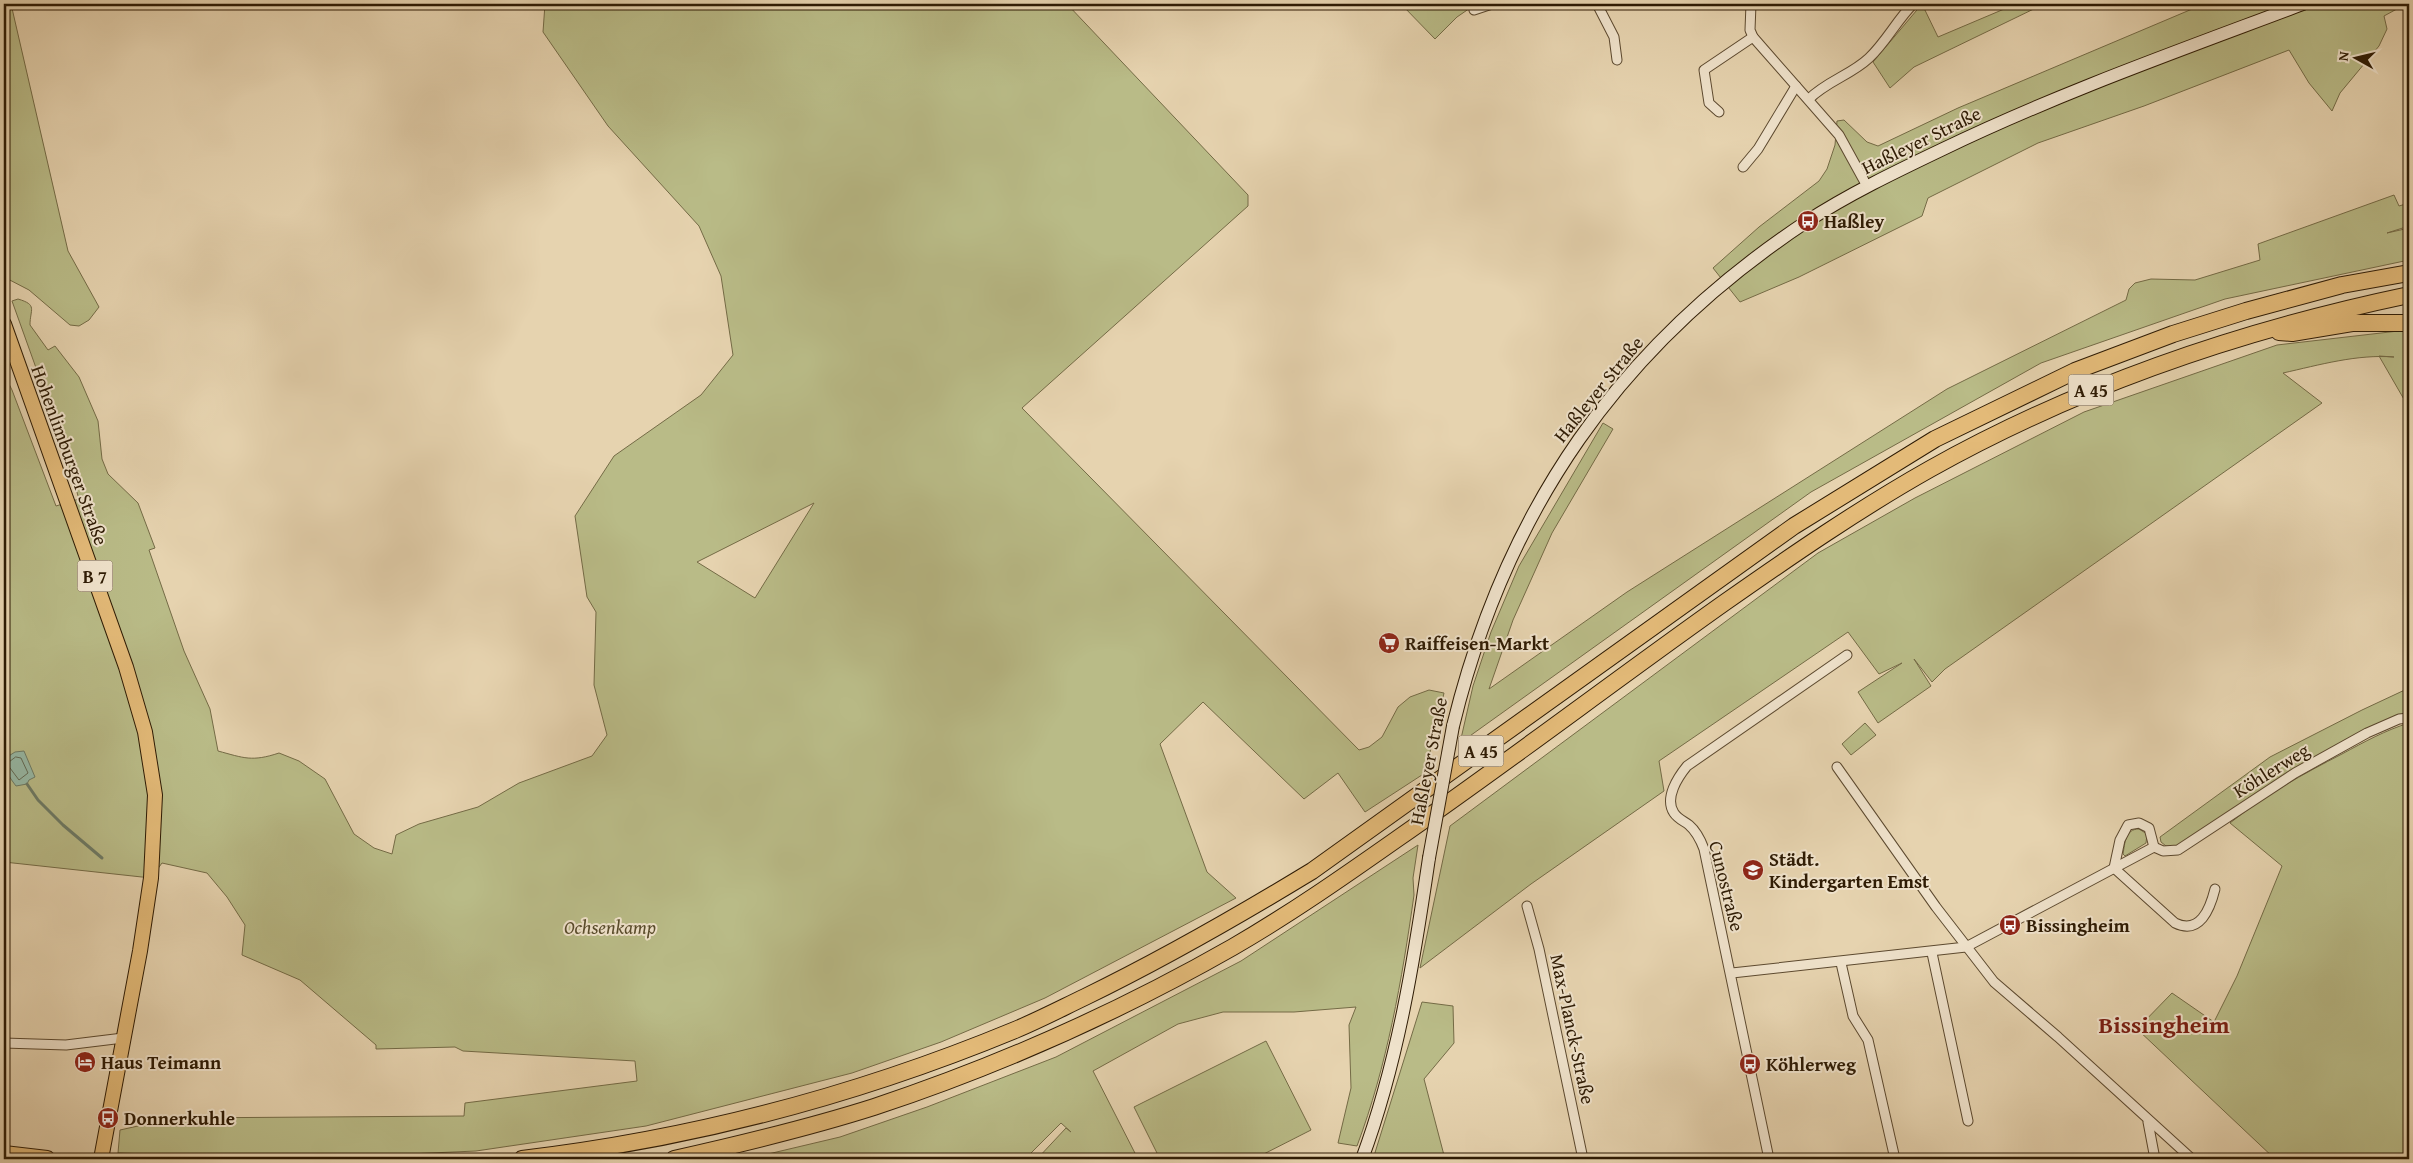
<svg xmlns="http://www.w3.org/2000/svg" width="2413" height="1163" font-family="'Gentium Book Plus',serif">
<style>
.green{fill:#b9bb87;stroke:#746b46;fill-rule:evenodd}
.water{fill:#97b9a6;stroke:#6d7a65}
.lines{fill:none;stroke-linecap:round;stroke-linejoin:round}
.shore{stroke:#626a55;stroke-width:1}
.stream{stroke:#6d7a65;stroke-width:3}
.minor-casing{stroke:#5c492f;stroke-width:11}
.secondary-casing{stroke:#2e1b04;stroke-width:14}
.primary-casing{stroke:#2e1b04;stroke-width:16}
.motorway-casing{stroke:#2e1b04;stroke-width:18}
.minor{stroke:#efe2cb;stroke-width:9}
.secondary{stroke:#efe2cb;stroke-width:12}
.primary{stroke:#e3ba78;stroke-width:14}
.motorway{stroke:#e3ba78;stroke-width:16}
.secondary-bridge-casing{stroke:#2e1b04;stroke-width:14;stroke-linecap:butt}
.secondary-bridge{stroke:#efe2cb;stroke-width:12}
.labels{text-anchor:middle;dominant-baseline:central;stroke-width:4;stroke-linejoin:round;paint-order:stroke}
.shield{fill:#efe2cb;stroke:#685740;stroke-width:1}
.shield-label{font-size:18px;font-weight:bold;fill:#2e1b04}
.street-label{font-size:19px;fill:#2e1b04;stroke:#efe2cb}
.poi-label{font-size:19px;font-weight:bold;fill:#2e1b04;stroke:#efe2cb;text-anchor:start}
.park-label{font-size:19px;font-style:italic;fill:#584b2b;stroke:#efe2cb}
.district-label{font-size:24px;font-weight:bold;fill:#7a1f14;stroke:#efe2cb}
</style>
<rect width="100%" height="100%" fill="#e6d3af"/>
<filter id="stains"><feTurbulence type="fractalNoise" baseFrequency=".004" numOctaves="4"/><feColorMatrix values="0 0 0 0 .2 0 0 0 0 .09 0 0 0 0 .02 0 0 0 .5 -.17"/></filter>
<radialGradient id="worn" r=".72"><stop offset=".6" stop-color="#630" stop-opacity="0"/><stop offset="1" stop-color="#630" stop-opacity=".3"/></radialGradient>
<!-- green -->
<g class="green">
<path d="M4 4H11L68 251 99 307 89 320 79 326 70 325 29 290 4 277Z"/>
<path d="M545 4H1067L1248 195V206L1022 408 1359 750 1369 747 1382 737 1398 707 1410 697 1429 690 1444 693 1425 773 1365 812 1338 773 1304 799 1203 702 1160 744 1207 872 1236 898 1045 998 941 1042 852 1073 646 1126 476 1151 295 1159 118 1153 120 1130 174 1118 464 1116 465 1103 637 1081 635 1061 463 1051 455 1047 376 1049V1045L300 980 242 955 245 925 227 897 207 873 162 863 151 878 4 862V374L12 390 56 506 79 499 48 397 40 379 12 301 18 299C38 305 30 309 30 325L48 350 55 346 79 377 98 421 102 459 108 474 138 503 155 548 149 550 184 651 210 709 218 751C244 758 252 762 279 753L299 761 325 779 354 834 374 848 392 854 396 835 419 824 478 807 519 783 592 756 607 735 594 685 596 612 587 597 575 516 614 456 701 395 733 355 721 276 699 226 608 126 543 32ZM814 503 755 598 697 562Z"/>
<path d="M1401 4H1476L1457 17 1435 39Z"/>
<path d="M1922 4 1938 37 2016 4H2044L1914 67 1890 88 1873 62Z"/>
<path d="M2204 4H2406L2384 16 2387 29 2379 46 2340 93 2332 111 2309 83 2289 50 2144 106 2038 143 1928 198 1922 216 1799 277 1740 302 1713 268 1759 227 1819 181 1827 169 1835 145 1837 121 1844 120 1867 142 1878 146 1958 108Z"/>
<path d="M2394 195 2399 206 2409 203V226L2387 233 2409 228V260L2225 299 2041 363 1811 492 1460 743 1473 686 1491 632 1519 566 1603 423 1613 429 1552 533 1513 620 1489 689 1627 592 1947 389 2126 300 2129 289 2135 283 2151 279 2195 280 2260 260 2258 244Z"/>
<path d="M2407 330 2409 331V408L2379 356 2394 357C2357 354 2319 365 2283 373L2322 403 1945 669 1932 682 1914 659 1931 686 1878 723 1858 692 1902 663 1879 674 1848 632 1659 761 1664 791 1531 884 1420 968 1450 826 1818 553 1915 498 2084 412 2277 345Z"/>
<path d="M2409 688V713L2401 715 2177 847 2166 846 2161 842 2160 837 2270 757 2362 710Z"/>
<path d="M1865 723 1876 735 1851 755 1842 744Z"/>
<path d="M2409 723V1159H2275L2137 1029 2172 993 2214 1022 2237 976 2282 866 2230 823C2265 795 2303 774 2342 754 2364 742 2386 730 2409 723Z"/>
<path d="M2139 829 2147 834 2146 843 2125 856 2123 854C2125 843 2125 829 2139 829Z"/>
<path d="M1418 845 1413 878 1414 895C1402 980 1387 1066 1357 1146L1338 1143 1351 1088 1349 1025 1356 1007 1294 1012H1223L1178 1024 1093 1071 1138 1159H1037L1066 1128 1071 1132 1061 1123 1025 1159H747L840 1137 927 1107 1056 1057 1241 961Z"/>
<path d="M1422 1002 1453 1006 1454 1043 1424 1079 1445 1159H1373Z"/>
<path d="M1266 1041 1311 1130 1254 1159H1160L1134 1107Z"/>
</g>
<!-- water -->
<path class="water" d="M24 751 35 777 29 780 27 784 16 786C10 778 4 770 4 759L15 752Z"/>
<g class="lines">
<!-- shore -->
<path class="shore" d="M16 757 21 758 28 773 19 780 7 764Z"/>
<!-- stream -->
<path class="stream" d="M27 784 38 800 63 825 102 858"/>
<!-- minor casing -->
<g class="minor-casing">
<g id="minor">
<path d="M1597 4 1614 37 1617 60"/>
<path d="M1751 4 1750 30 1753 37 1839 135 1867 186"/>
<path d="M1474 10 1492 4"/>
<path d="M1809 99C1827 81 1851 75 1869 58 1886 42 1897 20 1913 4"/>
<path d="M1719 112 1709 103 1704 70 1753 37"/>
<path d="M1743 167 1758 149 1796 86"/>
<path d="M1837 767 1936 907 1994 982 2058 1037 2192 1159"/>
<path d="M2114 868 2175 923C2200 935 2210 909 2215 889"/>
<path d="M2114 868 2120 840 2128 825 2139 823 2149 828 2154 847"/>
<path d="M1527 906 1539 949 1583 1159"/>
<path d="M1932 953 1968 1121"/>
<path d="M1841 963 1853 1016 1868 1040 1895 1159"/>
<path d="M1732 973 1966 947 2154 847 2163 851 2178 850 2295 773 2367 733 2399 719 2409 718"/>
<path d="M4 1043 66 1045 123 1038"/>
<path d="M2148 1122 2155 1159"/>
<path d="M1769 1159 1704 849C1701 841 1696 831 1689 825 1684 821 1678 819 1674 813 1664 798 1678 777 1687 766L1847 655"/>
</g>
</g>
<!-- secondary casing -->
<g class="secondary-casing">
<g id="secondary">
<path d="M1453 726C1506 509 1619 346 1806 222 1849 194 1895 172 1941 150 2059 93 2181 50 2303 4"/>
<path d="M1362 1159C1398 1062 1414 960 1429 858"/>
</g>
</g>
<!-- primary casing -->
<g class="primary-casing">
<path id="primary" d="M4 324 126 667 145 732 155 795 151 878 140 951 101 1159"/>
</g>
<!-- motorway casing -->
<g class="motorway-casing">
<g id="motorway">
<path d="M2279 332 2292 333 2352 323H2409"/>
<path d="M4 1154 47 1159"/>
<path d="M522 1159C691 1139 858 1095 1015 1030 1039 1020 1062 1008 1085 997 1163 959 1238 916 1312 871L1794 526 1935 439 2075 371 2173 334 2246 311 2342 285 2409 273"/>
<path d="M674 1159C741 1144 808 1128 874 1107 998 1066 1119 1012 1233 947 1290 914 1343 877 1397 839 1508 762 1614 681 1724 603 1791 556 1859 509 1930 469 2080 385 2242 330 2409 295"/>
</g>
</g>
<!-- minor -->
<use href="#minor" class="minor"/>
<!-- secondary -->
<use href="#secondary" class="secondary"/>
<!-- primary -->
<use href="#primary" class="primary"/>
<!-- motorway -->
<use href="#motorway" class="motorway"/>
<!-- secondary-bridge casing -->
<g class="secondary-bridge-casing">
<path id="secondary-bridge" d="M1429 858 1453 726"/>
</g>
<!-- secondary-bridge -->
<use href="#secondary-bridge" class="secondary-bridge"/>
</g>
<!-- icons -->
<defs>
<g id="bus-disc" transform="scale(1.125)"><circle r="9.5" fill="#8f2418" stroke="#efe2cb"/><path d="M-5-6H5V4H4V6H2V4H-2V6H-4V4H-5ZM-3.5-4V0h7V-4ZM-3.5 1.2v1.5H-2V1.2ZM2 1.2v1.5H3.5V1.2Z" fill="#fff"/></g>
<g id="supermarket-disc" transform="scale(1.125)"><circle r="9.5" fill="#8f2418" stroke="#efe2cb"/><path d="M-6-5.5h2.5l.6 2H6L4.5 2H-2.5L-4.4-4H-6ZM-1.5 3.2a1.3 1.3 0 1 0 .1 0ZM3 3.2a1.3 1.3 0 1 0 .1 0Z" fill="#fff"/></g>
<g id="school-disc" transform="scale(1.125)"><circle r="9.5" fill="#8f2418" stroke="#efe2cb"/><path d="M0-5L7-2L0 1L-7-2ZM-4 1L0 2.5L4 1V4Q0 6-4 4Z" fill="#fff"/></g>
<g id="hotel-disc" transform="scale(1.125)"><circle r="9.5" fill="#8f2418" stroke="#efe2cb"/><path d="M-6-4.5h1.5V1H6V5H4.5V3h-9V5H-6ZM-4 0a1.8 1.8 0 1 1 3.6 0ZM.5 0V-2.5h3Q6-2.5 6 0Z" fill="#fff"/></g>
</defs>
<g fill-rule="evenodd">
<use href="#bus-disc" x="1808" y="221"/>
<use href="#supermarket-disc" x="1389" y="643"/>
<use href="#school-disc" x="1753" y="870"/>
<use href="#bus-disc" x="2010" y="925"/>
<use href="#hotel-disc" x="85" y="1062"/>
<use href="#bus-disc" x="1750" y="1064"/>
<use href="#bus-disc" x="108" y="1118"/>
</g>
<g class="labels">
<!-- shield labels -->
<g class="shield">
<rect x="2068.5" y="374.5" width="45" height="31" rx="4"/>
<rect x="77.5" y="560.5" width="35" height="31" rx="4"/>
<rect x="1458.5" y="735.5" width="45" height="31" rx="4"/>
</g>
<g class="shield-label">
<text x="2091" y="390">A 45</text>
<text x="95" y="576">B 7</text>
<text x="1481" y="751">A 45</text>
</g>
<!-- street labels -->
<g class="street-label">
<text transform="translate(1921 140) rotate(-26)">Haßleyer Straße</text>
<text transform="translate(1598 389) rotate(-51)">Haßleyer Straße</text>
<text transform="translate(70 455) rotate(70)">Hohenlimburger Straße</text>
<text transform="translate(1428 761) rotate(-79)">Haßleyer Straße</text>
<text transform="translate(2271 770) rotate(-32)">Köhlerweg</text>
<text transform="translate(1727 886) rotate(76)">Cunostraße</text>
<text transform="translate(1573 1029) rotate(78)">Max-Planck-Straße</text>
</g>
<!-- poi labels -->
<g class="poi-label">
<text x="1824" y="221">Haßley</text>
<text x="1405" y="643">Raiffeisen-Markt</text>
<text x="1769" y="859">Städt.<tspan x="1769" dy="22">Kindergarten Emst</tspan></text>
<text x="2026" y="925">Bissingheim</text>
<text x="101" y="1062">Haus Teimann</text>
<text x="1766" y="1064">Köhlerweg</text>
<text x="124" y="1118">Donnerkuhle</text>
</g>
<!-- park labels -->
<g class="park-label">
<text x="610" y="927">Ochsenkamp</text>
</g>
<!-- district labels -->
<g class="district-label">
<text x="2164" y="1024">Bissingheim</text>
</g>
</g>
<!-- margin -->
<rect width="2413" height="1163" fill="none" stroke="#e6d3af" stroke-width="20"/>
<rect x="5" y="5" width="2403" height="1153" fill="none" stroke="#2e1b04" stroke-width="2.5"/>
<rect x="10" y="10" width="2393" height="1143" fill="none" stroke="#2e1b04"/>
<!-- north arrow -->
<g transform="translate(2356 58) rotate(278)" stroke="#efe2cb" stroke-width="4" paint-order="stroke">
<path d="M0-4L9 19L0 12L-9 19Z" fill="#2e1b04"/>
<text y="-8" font-size="14" font-weight="bold" text-anchor="middle" fill="#2e1b04">N</text>
</g>
<rect width="100%" height="100%" filter="url(#stains)"/>
<rect width="100%" height="100%" fill="url(#worn)"/>
</svg>
